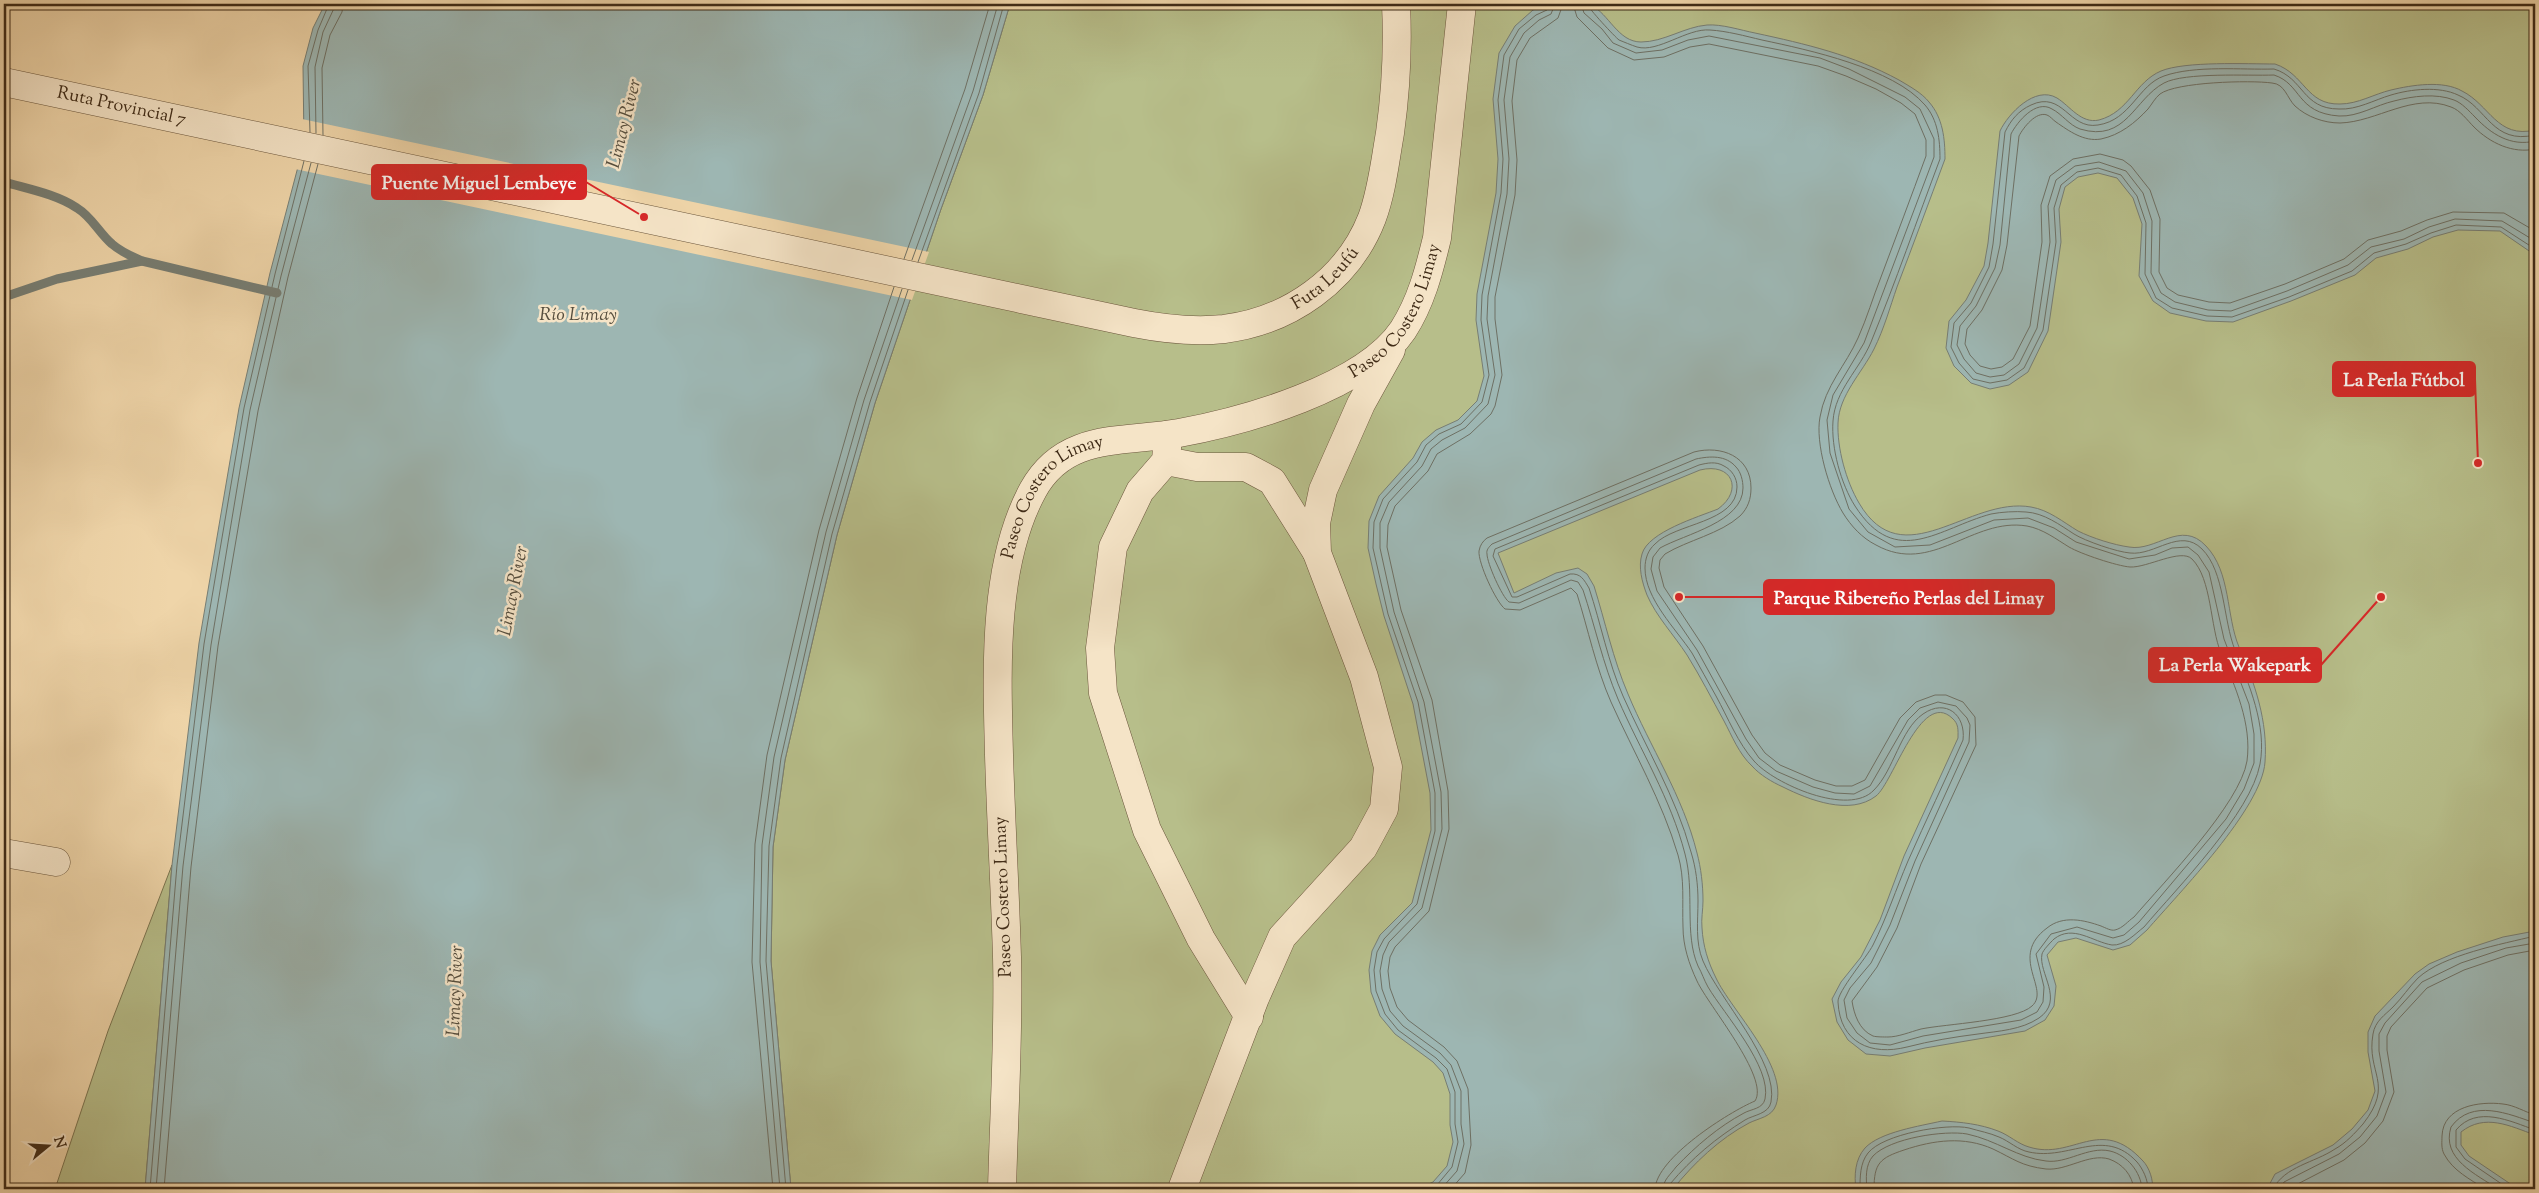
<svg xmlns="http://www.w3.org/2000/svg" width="2539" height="1193" font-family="'Sorts Mill Goudy',serif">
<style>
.green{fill:#b7be8a;stroke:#7b7450}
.water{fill:#9db6b2;stroke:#777e74}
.pier{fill:#efd5a9}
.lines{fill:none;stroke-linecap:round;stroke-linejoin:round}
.shore{stroke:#6e7064;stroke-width:1}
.stream{stroke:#777e74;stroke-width:9}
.minor-casing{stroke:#6b563c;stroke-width:29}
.minor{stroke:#f5e4c7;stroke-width:28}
.labels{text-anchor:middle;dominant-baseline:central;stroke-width:5;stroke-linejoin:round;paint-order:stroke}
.street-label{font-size:18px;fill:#3f2b17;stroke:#f5e4c7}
.water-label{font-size:19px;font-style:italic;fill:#564e3e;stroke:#f5e4c7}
.leader{fill:none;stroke:#d62828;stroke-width:2}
.callout-dot{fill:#d62828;stroke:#f5e4c7;stroke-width:2}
.callout{fill:#d62828;stroke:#d62828;stroke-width:2}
.callout-label{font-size:19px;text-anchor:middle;font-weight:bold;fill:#fff}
</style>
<rect width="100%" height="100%" fill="#efd5a9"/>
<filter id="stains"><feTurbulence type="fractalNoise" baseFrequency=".004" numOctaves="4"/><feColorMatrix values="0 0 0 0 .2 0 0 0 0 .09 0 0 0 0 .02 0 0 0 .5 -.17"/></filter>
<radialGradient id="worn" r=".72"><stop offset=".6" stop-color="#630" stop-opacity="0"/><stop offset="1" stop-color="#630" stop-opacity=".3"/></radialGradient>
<!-- green -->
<g class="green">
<path d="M1010 4H2535V1189H791L771 961 773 847 785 760 837 535 875 403 941 209 983 95Z"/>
<path d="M172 865 145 1189H55L108 1031Z"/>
</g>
<!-- water -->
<g class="water">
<path d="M325 4H1010L983 95 941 209 875 403 837 535 785 760 773 847 771 961 791 1189H145L172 865 199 643 239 408 270 273 304 144 303 66 313 28Z"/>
<path d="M1549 4C1560 4 1580 0 1591 5 1609 14 1618 42 1641 42 1664 42 1684 27 1707 25 1722 24 1740 30 1755 33 1806 44 1853 55 1899 80 1909 86 1922 93 1929 102 1943 118 1945 139 1945 159 1929 202 1913 245 1897 287 1890 307 1884 329 1874 349 1862 373 1839 395 1838 423 1837 448 1846 481 1859 503 1903 578 1969 496 2031 507 2049 510 2063 522 2078 531 2092 538 2114 545 2129 547 2156 552 2181 519 2206 546 2231 572 2226 616 2239 647 2255 684 2268 721 2265 762 2262 808 2179 893 2147 930L2130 945 2113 950 2076 938 2058 942 2047 955 2056 986 2054 1006 2045 1020 2025 1031 1925 1048 1890 1056 1866 1054 1848 1040 1837 1022 1832 999 1841 982 1861 957 1880 920 1904 856 1958 738C1958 730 1959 724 1952 718 1921 689 1893 783 1876 796 1850 816 1809 800 1783 787 1772 782 1760 775 1752 766 1739 754 1732 736 1724 721 1712 699 1700 676 1687 655 1674 635 1656 616 1647 595 1642 582 1638 567 1642 554 1648 532 1698 517 1718 509 1744 490 1732 462 1700 470L1498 553 1514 593 1556 573 1578 568 1587 574 1594 586C1605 621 1613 659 1628 694 1650 747 1683 796 1697 853 1701 868 1703 885 1703 901 1703 910 1701 919 1702 928 1703 946 1708 962 1716 978 1731 1010 1789 1067 1776 1105 1772 1117 1759 1118 1749 1123 1719 1139 1694 1163 1673 1189H1417L1433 1182 1447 1166 1453 1142 1450 1125V1094L1443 1073 1433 1062 1395 1034 1380 1016 1371 992 1369 970 1372 951 1380 935 1412 903 1431 830 1430 793 1413 704 1384 616 1376 584 1368 548 1369 521 1379 496 1413 458 1422 442 1436 430 1458 420 1477 401 1484 376 1476 320 1477 294 1496 193 1498 159 1493 99 1499 53 1515 26 1533 10Z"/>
<path d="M2275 64C2305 74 2306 105 2340 104 2358 104 2374 94 2391 90 2412 85 2443 80 2462 91 2490 105 2497 139 2535 130V255L2500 231 2458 230 2433 237 2408 249 2376 258 2355 275 2291 301 2233 322 2206 321 2170 313 2153 301 2139 276 2142 224 2133 198 2117 178 2098 173 2078 177 2065 187 2059 209 2061 242 2048 331 2028 372 2009 385 1990 389 1971 383 1954 366 1946 348 1949 321 1966 300 1984 266 1988 243 2000 131C2008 114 2035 85 2057 98 2070 106 2081 124 2099 120 2129 112 2135 82 2161 71 2185 61 2247 64 2275 64Z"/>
<path d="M2535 931V1135C2510 1126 2485 1113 2461 1132V1145L2469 1156 2518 1189H2267L2275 1174 2333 1145 2352 1129 2368 1110 2375 1091 2368 1052V1032L2375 1016 2415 974 2429 964 2457 952 2503 937Z"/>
<path d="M1942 1121C1961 1122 1980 1124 1998 1131 2009 1135 2018 1144 2029 1147 2073 1161 2100 1114 2143 1161 2149 1167 2154 1181 2152 1189H1856C1854 1176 1855 1159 1865 1148 1880 1132 1920 1126 1942 1121Z"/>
</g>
<!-- pier -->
<path class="pier" d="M302 119 929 252 912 300 295 169 301 144Z"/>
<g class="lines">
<!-- shore -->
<g class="shore">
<path d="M1573 4 1577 17 1608 48 1634 60 1664 57 1690 47 1709 44 1818 66 1846 76 1876 89 1901 103 1915 114 1926 140V156C1911 197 1896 237 1881 277 1873 297 1867 318 1858 338 1846 365 1825 386 1820 417 1815 443 1829 490 1843 513 1851 526 1862 538 1876 545 1932 576 1972 517 2027 526 2043 529 2056 539 2069 547 2081 554 2117 566 2130 567 2147 568 2181 548 2192 559 2212 579 2210 627 2221 653 2235 686 2252 724 2247 761 2240 804 2164 882 2134 917 2128 921 2123 928 2115 930 2111 931 2106 928 2101 926 2084 920 2063 915 2047 928 2008 957 2051 989 2032 1006 2016 1021 1945 1024 1921 1029 1910 1032 1898 1037 1888 1037 1884 1037 1876 1037 1873 1036 1859 1030 1854 1014 1852 1001L1877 967 1897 928 1921 864 1976 745 1975 717 1963 702 1946 695H1935L1916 702 1900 718 1865 780 1852 786H1836L1815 780 1780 765 1765 753 1752 735 1703 646 1664 587 1659 568 1660 560 1665 554C1688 540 1720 534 1740 516 1748 508 1751 499 1751 488 1751 456 1721 445 1694 452L1487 538C1483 541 1480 545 1479 551 1478 563 1496 602 1505 609L1520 610 1571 588 1577 594C1588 629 1596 668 1611 702 1634 753 1662 801 1678 855 1685 879 1682 902 1683 927 1683 946 1689 964 1697 981 1708 1005 1770 1078 1755 1101 1729 1112 1656 1158 1655 1189"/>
<path d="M1581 4 1584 13 1602 29 1613 43 1636 53 1662 50 1688 40 1709 36 1820 58 1849 69 1905 97 1920 109 1934 139V157L1864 343 1833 395 1827 420 1830 453 1849 509 1868 532 1895 547 1930 545 1994 520 2028 518 2054 528 2076 542 2129 559 2155 555 2172 548 2188 547 2198 555 2209 572 2224 639 2249 704 2254 734V763L2244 789 2226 819 2139 922 2124 935 2113 938 2077 927 2051 934 2036 954 2044 987 2043 1002 2037 1012 2021 1020 1923 1036 1890 1045 1870 1043 1857 1033 1847 1018 1844 1000 1850 988 1871 963 1890 925 1915 861 1969 742 1970 725 1967 718 1956 706 1938 702 1920 708 1908 720 1870 786 1854 794 1835 793 1813 787 1776 771 1759 758 1746 739 1697 650 1657 591 1651 569 1653 557 1660 548C1685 534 1743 522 1743 488 1743 481 1741 472 1736 467 1726 455 1710 456 1696 459L1492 544C1489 547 1486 550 1487 554 1487 563 1502 597 1509 602L1519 603 1571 580 1578 582 1583 590C1595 626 1603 664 1618 699 1640 750 1671 799 1685 854 1695 891 1684 934 1698 966 1702 973 1704 980 1708 987 1724 1014 1772 1067 1765 1099 1763 1109 1751 1109 1744 1113 1718 1127 1696 1146 1676 1167 1671 1174 1663 1180 1663 1189"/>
<path d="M1587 4C1588 8 1615 37 1619 40 1624 42 1631 45 1637 47 1658 53 1687 28 1710 30 1727 31 1745 36 1762 40 1809 50 1893 68 1925 105 1938 120 1940 140 1940 159 1917 220 1896 281 1871 342 1860 369 1835 390 1833 421 1831 448 1841 484 1855 506 1896 570 1939 528 1991 514 2001 512 2016 511 2026 512 2044 513 2060 525 2074 534 2085 541 2117 552 2130 553 2155 556 2180 527 2202 549 2225 572 2223 620 2235 650 2249 684 2267 726 2260 764 2251 813 2177 888 2144 927 2135 934 2124 946 2112 945 2093 942 2073 924 2054 939 2051 942 2043 950 2042 954 2038 973 2065 1000 2039 1018 2021 1030 1999 1031 1978 1034 1954 1037 1930 1041 1907 1047 1871 1056 1840 1043 1838 1002 1837 992 1867 957 1873 945 1887 917 1896 889 1908 861 1926 820 1945 781 1963 740 1966 715 1946 698 1923 714 1900 730 1894 770 1874 790 1849 817 1774 784 1754 761 1738 743 1728 718 1716 696 1708 682 1700 667 1692 653 1676 629 1645 599 1645 568 1645 559 1648 550 1655 544 1675 523 1737 523 1737 487 1737 478 1732 470 1724 466 1716 461 1707 463 1699 465L1495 549 1493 556 1512 597H1517L1570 574C1581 573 1584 580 1589 588 1601 624 1608 662 1623 696 1646 748 1676 797 1691 852 1696 868 1698 885 1698 901 1698 921 1695 942 1703 961 1719 999 1779 1062 1771 1102 1769 1114 1753 1115 1745 1120 1716 1138 1692 1158 1670 1184L1669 1189"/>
<path d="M310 132 308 66 318 30 329 4"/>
<path d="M316 133 315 67 323 32 336 4"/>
<path d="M323 135 322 68 330 35 342 12 343 4"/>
<path d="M2535 135C2492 145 2487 107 2458 95 2439 86 2411 89 2391 95 2374 100 2357 110 2339 109 2302 109 2304 78 2274 69 2242 70 2195 65 2164 76 2138 85 2131 120 2098 125 2069 130 2063 90 2031 105 2018 111 2011 120 2005 132L1993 244 1989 267 1971 303 1954 323 1951 347 1959 363 1973 379 1990 383 2007 380 2024 368 2043 330 2056 242 2054 208 2061 185 2077 172 2098 168 2121 175 2137 196 2146 223 2145 274 2156 298 2172 308 2207 316 2232 317 2289 297 2352 271 2374 253 2406 244 2431 233 2456 225 2501 227 2535 249"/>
<path d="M2535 141C2511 147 2491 134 2475 117 2469 111 2462 103 2454 100 2436 93 2413 96 2394 101 2376 105 2358 117 2339 116 2296 113 2302 84 2274 75 2248 76 2185 72 2164 83 2134 99 2126 143 2080 129 2069 125 2062 114 2052 109 2036 99 2017 122 2011 134L2000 245 1995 268 1976 306 1960 326 1957 345 1964 359 1976 373 1990 377 2004 375 2019 364 2037 328 2050 242 2048 206 2056 180 2075 166 2099 162 2126 171 2143 193 2152 221 2151 273 2161 293 2175 302 2208 310 2231 311 2287 291 2348 265 2371 247 2404 239 2429 227 2455 219 2502 221 2535 241"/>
<path d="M2535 149C2513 154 2490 143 2474 127 2467 120 2460 110 2451 107 2413 92 2377 122 2340 123 2324 123 2307 117 2295 106 2287 98 2285 84 2272 83 2250 80 2176 82 2160 94 2155 98 2152 104 2148 109 2135 123 2120 135 2101 139 2084 142 2069 131 2056 122 2053 120 2050 116 2047 115 2036 111 2023 128 2019 136L2007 245 2002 270 1982 310 1967 329 1965 344 1970 355 1980 366 1991 369 2002 367 2013 359 2030 326 2042 242 2041 205 2050 176 2073 159 2100 154 2123 160 2131 166 2150 190 2160 219 2159 272 2167 288 2178 295 2209 302 2230 303 2285 284 2344 259 2368 240 2401 231 2427 220 2453 212 2504 213 2535 231"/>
<path d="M904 259 965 89 990 4"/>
<path d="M912 260 973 91 998 4"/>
<path d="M918 262 979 93 1004 4"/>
<path d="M150 1189 177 865 204 644 244 408 275 274 304 161"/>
<path d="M156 1189 183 866 211 645 250 410 281 276 311 163"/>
<path d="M164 1189 191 867 218 646 258 411 288 277 318 164"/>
<path d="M773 1189 752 962 755 844 767 755 819 530 857 398 894 287"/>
<path d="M780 1189 760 962 762 845 774 757 826 532 864 400 902 289"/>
<path d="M786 1189 766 961 769 846 781 758 832 534 870 402 908 290"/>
<path d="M1429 1189 1437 1185 1452 1167 1458 1142 1455 1124V1092L1447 1069 1436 1058 1398 1030 1385 1014 1376 991 1374 970 1377 952 1384 939 1417 904 1435 831V793L1418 702 1388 614 1381 583 1373 548 1374 522 1383 499 1417 462 1426 445 1439 434 1461 424 1482 402 1489 375 1481 320 1482 295 1501 193 1503 159 1498 100 1504 55 1519 29 1536 15 1547 10 1549 4"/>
<path d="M1441 1189 1457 1171 1464 1144 1461 1124V1091L1451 1065 1440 1053 1403 1026 1390 1011 1382 989 1380 971 1383 955 1389 942 1422 908 1442 829 1441 792 1424 702 1394 612 1380 548V523L1389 502 1422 466 1431 449 1442 440 1465 428 1488 404 1495 375 1487 319 1488 296 1507 194 1509 159 1504 100 1510 57 1524 33 1539 20 1551 14 1555 4"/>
<path d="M1451 1189 1465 1173 1471 1145 1468 1089 1457 1061 1444 1047 1408 1020 1397 1007 1390 988 1388 971 1390 957 1395 947 1429 911 1449 829 1448 791 1432 700 1401 610 1387 547 1388 525 1395 506 1428 471 1437 454 1470 434 1491 414 1495 406 1502 375 1495 319V297L1515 195 1517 160 1512 101 1517 60 1530 38 1558 18 1563 4"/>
<path d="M1860 1189C1860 1177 1860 1163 1868 1153 1883 1134 1947 1123 1969 1128 1979 1131 1990 1133 1999 1137 2009 1141 2018 1150 2029 1152 2069 1161 2104 1126 2137 1162 2143 1169 2148 1180 2148 1189"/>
<path d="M1867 1189C1866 1179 1865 1165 1873 1156 1890 1138 1945 1130 1967 1134 1996 1140 2018 1158 2046 1161 2067 1164 2088 1146 2110 1151 2127 1155 2141 1172 2142 1189"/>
<path d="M1874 1189C1874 1163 1880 1158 1904 1150 1934 1140 1964 1136 1993 1149 2014 1159 2021 1166 2046 1169 2067 1171 2089 1153 2109 1159 2123 1164 2132 1175 2134 1189"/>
<path d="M2273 1189C2285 1166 2314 1163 2335 1149 2346 1143 2355 1133 2363 1124 2395 1083 2366 1074 2373 1034 2375 1021 2385 1015 2393 1007 2402 998 2409 987 2418 978 2443 955 2502 944 2535 936"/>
<path d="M2280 1189 2284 1182 2339 1154 2360 1137 2377 1116 2386 1092 2379 1051V1034L2385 1023 2422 982 2461 963 2506 948 2535 943"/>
<path d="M2288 1189 2344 1160 2365 1143 2383 1121 2394 1092 2387 1050V1036L2391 1027 2427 988 2464 970 2508 955 2535 950"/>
<path d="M2485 1189C2470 1179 2453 1171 2444 1154 2441 1148 2442 1142 2442 1136 2443 1106 2480 1101 2503 1104 2514 1105 2525 1112 2535 1115"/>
<path d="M2498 1189C2476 1174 2441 1159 2451 1127 2472 1098 2509 1114 2535 1123"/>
<path d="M2509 1189 2465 1159 2456 1147V1130C2477 1105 2510 1121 2535 1130"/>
</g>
<!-- stream -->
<g class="stream">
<path d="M4 182C28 189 56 194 77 208 92 217 99 233 112 244 121 252 131 256 142 261L277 293"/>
<path d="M4 297 57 279 142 261"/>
</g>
<!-- minor casing -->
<g class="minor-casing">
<g id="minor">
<path id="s1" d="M4 82 1134 323C1164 329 1194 332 1224 329 1289 321 1348 280 1372 218 1382 191 1385 161 1390 133 1396 90 1398 46 1396 4"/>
<path d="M1168 435 1166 461 1140 491 1113 547 1100 648 1103 693 1147 830 1201 939 1249 1017"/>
<path d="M1166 461 1197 467H1246L1272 481 1316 551"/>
<path d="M4 853 56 862"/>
<path id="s2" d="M1002 1189C1004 1112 1009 1034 1007 957 1005 889 1001 822 999 755 997 672 992 565 1033 490 1065 432 1123 443 1179 433 1244 421 1364 388 1403 330 1421 302 1429 271 1437 238L1462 4"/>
<path d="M1182 1189 1255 998 1282 937 1363 848 1384 809 1388 767 1364 677 1317 553 1316 523 1323 490 1361 404 1391 350"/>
</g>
</g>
<!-- minor -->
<use href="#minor" class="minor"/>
</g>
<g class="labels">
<!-- street labels -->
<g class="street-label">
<text stroke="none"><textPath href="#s1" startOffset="120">Ruta Provincial 7</textPath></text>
<text stroke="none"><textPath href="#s1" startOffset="1362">Futa Leufú</textPath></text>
<text stroke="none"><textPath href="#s2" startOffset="1132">Paseo Costero Limay</textPath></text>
<text stroke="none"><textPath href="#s2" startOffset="712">Paseo Costero Limay</textPath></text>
<text transform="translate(1004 897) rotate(-92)">Paseo Costero Limay</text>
</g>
<!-- water labels -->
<g class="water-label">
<text transform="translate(625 124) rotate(-76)">Limay River</text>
<text x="578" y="315">Río Limay</text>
<text transform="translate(514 591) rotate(-79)">Limay River</text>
<text transform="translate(456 991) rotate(-88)">Limay River</text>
</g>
</g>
<!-- callouts -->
<path class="leader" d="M644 217L586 182M2478 463L2475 379M1679 597L1764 597M2381 597L2321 665"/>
<g class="callout-dot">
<circle cx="644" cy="217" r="5"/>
<circle cx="2478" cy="463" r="5"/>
<circle cx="1679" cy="597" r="5"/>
<circle cx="2381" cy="597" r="5"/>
</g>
<g class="callout">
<rect x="372" y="165" width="214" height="34" rx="5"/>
<rect x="2333" y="362" width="142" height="34" rx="5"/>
<rect x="1764" y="580" width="290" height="34" rx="5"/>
<rect x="2149" y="648" width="172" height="34" rx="5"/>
</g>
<g class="callout-label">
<text x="479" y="189">Puente Miguel Lembeye</text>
<text x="2404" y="386">La Perla Fútbol</text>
<text x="1909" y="604">Parque Ribereño Perlas del Limay</text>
<text x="2235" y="671">La Perla Wakepark</text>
</g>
<!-- margin -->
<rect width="2539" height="1193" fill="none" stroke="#efd5a9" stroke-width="20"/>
<rect x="5" y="5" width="2529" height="1183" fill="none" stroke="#3f2b17" stroke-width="2.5"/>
<rect x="10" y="10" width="2519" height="1173" fill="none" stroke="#3f2b17"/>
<!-- north arrow -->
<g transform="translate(48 1146) rotate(72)" stroke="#f5e4c7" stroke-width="4" paint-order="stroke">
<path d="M0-4L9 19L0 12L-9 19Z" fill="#3f2b17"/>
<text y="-8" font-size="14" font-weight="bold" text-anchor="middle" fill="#3f2b17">N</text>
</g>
<rect width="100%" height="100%" filter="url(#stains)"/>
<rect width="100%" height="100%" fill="url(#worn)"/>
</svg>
